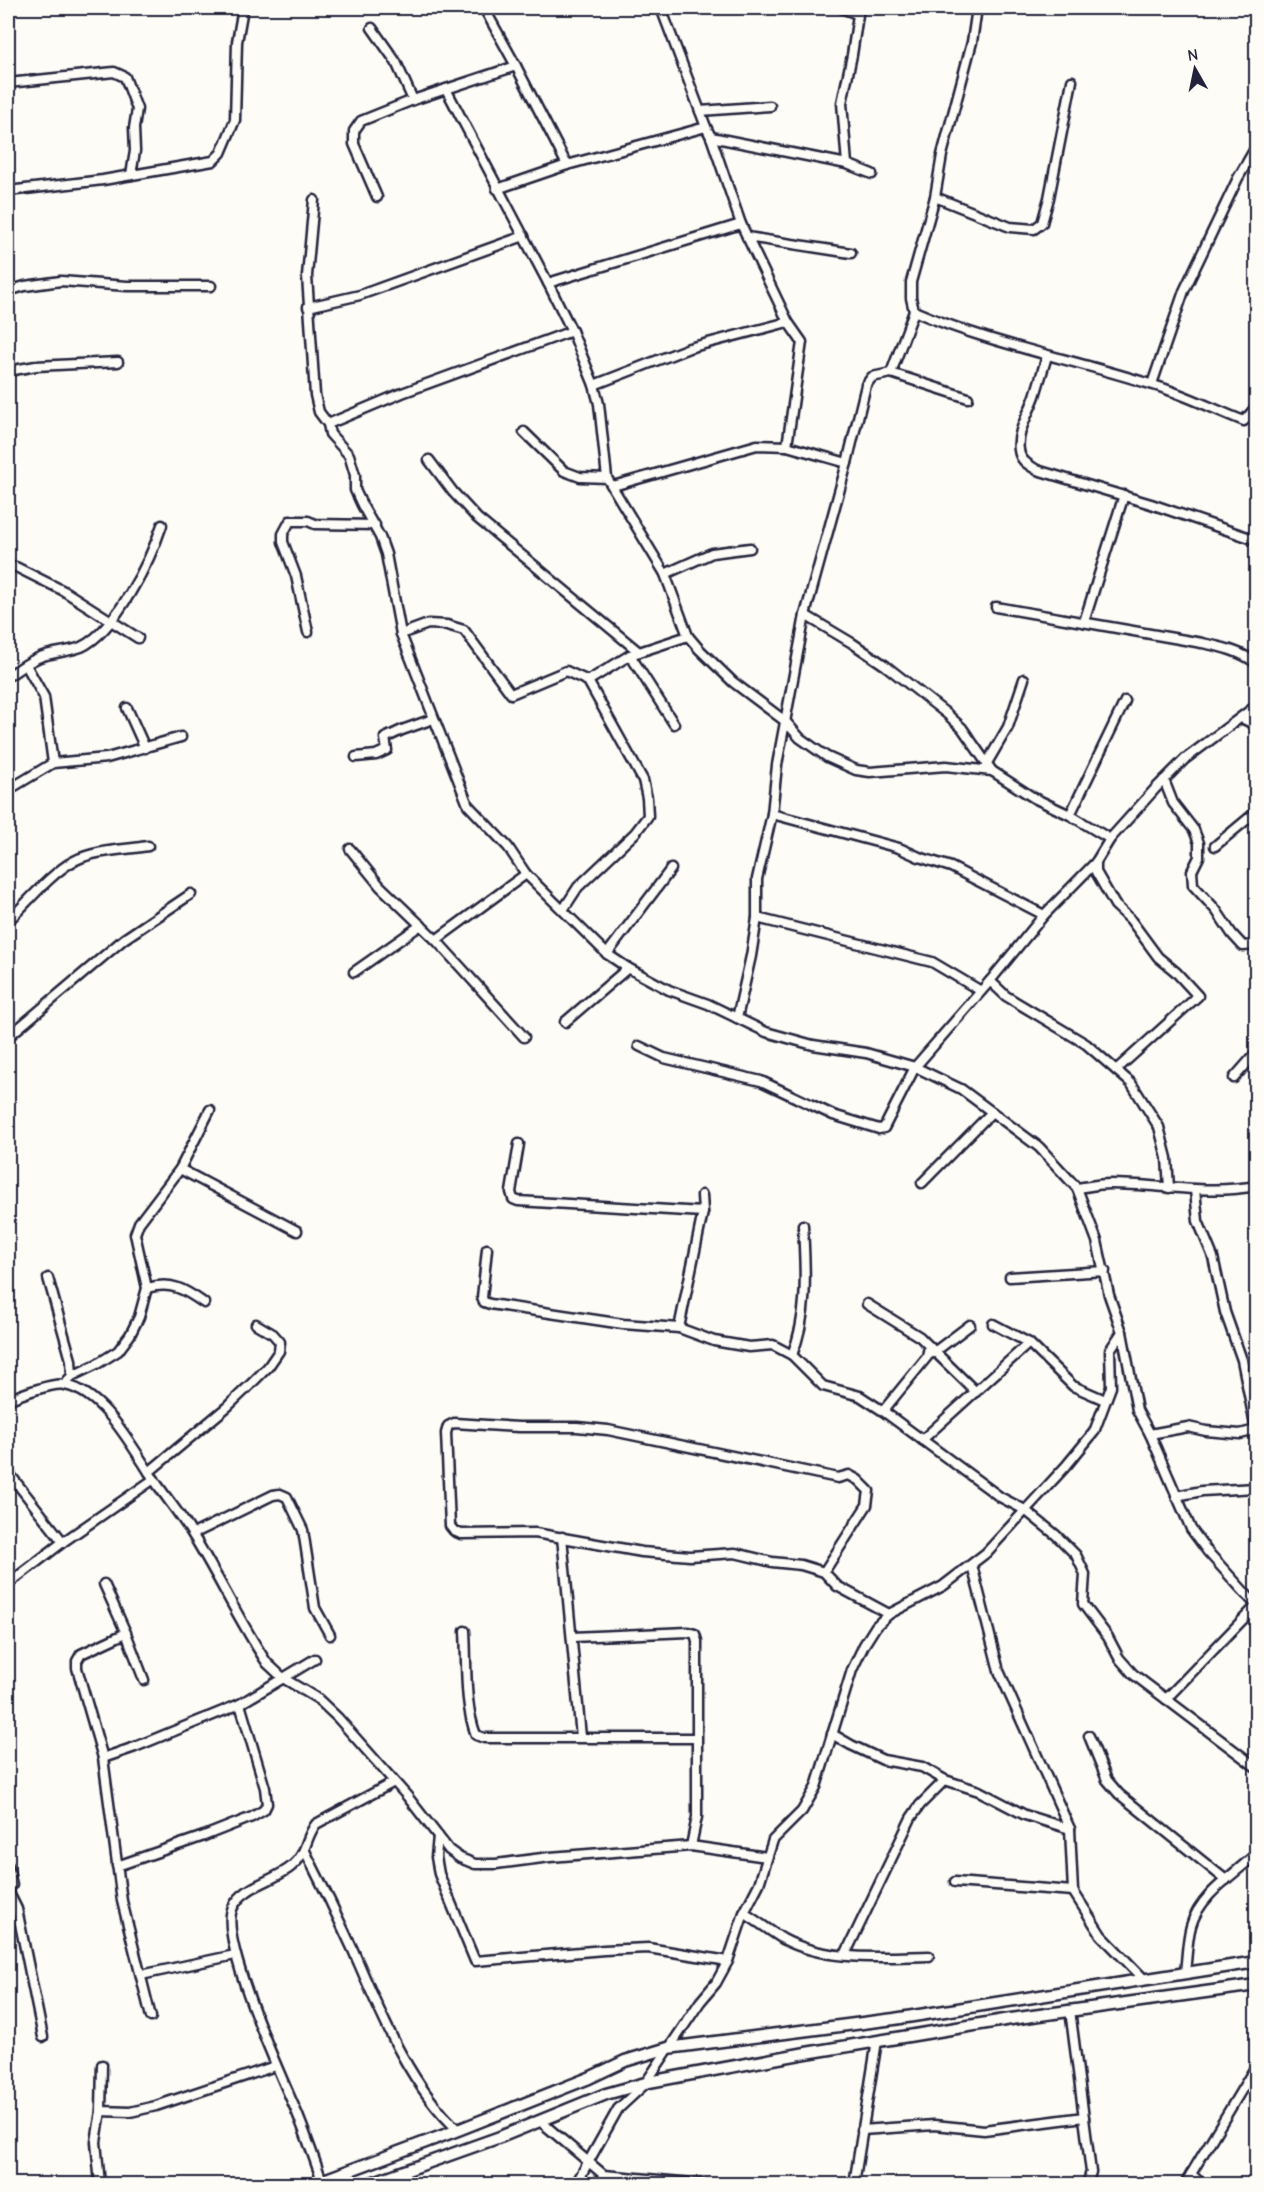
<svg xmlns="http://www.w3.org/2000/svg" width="1264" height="2192" font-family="'Comic Neue',sans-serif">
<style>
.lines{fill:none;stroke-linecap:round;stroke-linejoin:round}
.minor-casing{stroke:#22223b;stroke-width:13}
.tertiary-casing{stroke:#22223b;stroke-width:15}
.minor{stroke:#fdfcf7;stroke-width:8}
.tertiary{stroke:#fdfcf7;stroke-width:10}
</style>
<rect width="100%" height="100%" fill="#fdfcf7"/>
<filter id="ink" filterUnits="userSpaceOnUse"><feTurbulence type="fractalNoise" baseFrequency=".0167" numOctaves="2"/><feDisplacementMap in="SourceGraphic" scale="12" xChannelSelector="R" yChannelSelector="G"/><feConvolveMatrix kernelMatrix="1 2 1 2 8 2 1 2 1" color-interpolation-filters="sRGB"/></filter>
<g filter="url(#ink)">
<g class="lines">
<!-- minor casing -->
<g class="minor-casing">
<g id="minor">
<path d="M484 8 516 66 567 165"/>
<path d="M661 8 706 127 711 137 741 224 788 322 802 342 787 446"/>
<path d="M841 8 857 14"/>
<path d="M977 8 972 42 942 155 935 197 911 282V298L914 311C990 344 1072 359 1150 384 1182 393 1213 409 1244 421L1256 407"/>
<path d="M372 28 396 62 413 100"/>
<path d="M8 83 114 72 125 77 137 109 134 128 135 151 131 175"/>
<path d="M446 89 548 283 572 331 594 385 599 404 607 478 665 574 688 636 699 649 733 682 785 721 800 738 827 757 856 770 870 772 946 766 992 771 1034 798 1070 815 1110 839"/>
<path d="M700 111 770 106"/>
<path d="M711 137 847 164 872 174"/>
<path d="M847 164 842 103 852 55 859 8"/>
<path d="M497 189 567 165 706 127"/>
<path d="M8 191 103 180 213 161 221 153 235 120 237 42 243 8"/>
<path d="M377 197 354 144V131L361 121 413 100 516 66"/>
<path d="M935 197 1010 227 1034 229 1042 223 1049 198 1072 81"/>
<path d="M314 200 307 276 315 395 319 412 328 424 330 434 349 455 355 475V490L362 505 380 537 386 554 401 634 468 805 508 847 526 874 607 954 628 968 669 990 708 1004 766 1032 813 1045 866 1053 915 1067 961 1089 1039 1147 1077 1188 1097 1241 1109 1295 1122 1332 1110 1350 1111 1387 1094 1432 1066 1466 986 1553 943 1586 889 1614 876 1626 864 1645 852 1670 816 1787 802 1811 773 1840 759 1884 744 1913 728 1961 716 1983 700 2002 645 2084 618 2109 576 2184"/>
<path d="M747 237 851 253"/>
<path d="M548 283 741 224"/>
<path d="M8 291 25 286 61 281 127 286H211"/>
<path d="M308 307 360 295 524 236"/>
<path d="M1047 356C1043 369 1039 383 1035 396 1029 413 1016 433 1019 450 1020 461 1029 465 1037 470L1151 504 1256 540"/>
<path d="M8 371 36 366 118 362"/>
<path d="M891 373 914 311"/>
<path d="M1152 384 1184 291 1238 178 1256 147"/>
<path d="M594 385 689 348 788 322"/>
<path d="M328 424 402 393 572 331"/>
<path d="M524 432 564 471 580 477 607 478"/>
<path d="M429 460 453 492 477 518 639 652"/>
<path d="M613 486 757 445 787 446 847 463"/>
<path d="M16 567 64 591 138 638"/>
<path d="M665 574 712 553 750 548"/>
<path d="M996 607 1202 643C1222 647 1240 651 1256 663"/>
<path d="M805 615 852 643 886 666 947 714 962 728 992 771"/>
<path d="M1084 622 1124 495"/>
<path d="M308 632 296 576 283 542V534L290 521H308L315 524 375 525"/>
<path d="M401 634 428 624 447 625 464 630 511 694 566 671 588 681 643 780 647 798 648 816 635 833 578 887 563 910"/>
<path d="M630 655 674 724"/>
<path d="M26 665 44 697 53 763"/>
<path d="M8 676C18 670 29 661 40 657 53 652 68 652 81 647 115 632 151 559 162 525"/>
<path d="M588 681 630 655 688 636"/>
<path d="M127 708 145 748"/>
<path d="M1241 718 1256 725"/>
<path d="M356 757 376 755 387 750 385 738 402 730 433 719"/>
<path d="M987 763 1008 727 1024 679"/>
<path d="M1164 780 1173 803 1194 830 1199 843V857L1192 871 1193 885 1216 910 1232 934 1243 946 1256 945"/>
<path d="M8 790 53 763 107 758 181 737"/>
<path d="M772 814 899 848 919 857 951 867 1044 915"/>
<path d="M1070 815 1125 701"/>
<path d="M1215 846 1256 812"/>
<path d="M350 849 380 886 436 940 524 1037"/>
<path d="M1096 862V872L1115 905 1130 919 1158 957 1176 972 1198 996 1116 1070"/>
<path d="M757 918 932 962 981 991"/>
<path d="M8 921C26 904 52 872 74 861 95 850 124 850 148 846"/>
<path d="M436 940 526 874"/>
<path d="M607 954 671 869"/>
<path d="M354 972 421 925"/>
<path d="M990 981 1006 996 1086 1044 1131 1083 1159 1127 1167 1158 1169 1188"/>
<path d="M737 1018 751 956 757 918V879L772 814 777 765 805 615 847 463 866 385 872 377 891 373 968 398"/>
<path d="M565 1022 628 968"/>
<path d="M8 1037 124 939 191 894"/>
<path d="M639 1046 664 1058 761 1081 833 1115 879 1129 884 1128 915 1067 990 981 1044 915 1096 862 1110 839 1155 789 1185 759 1256 706"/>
<path d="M1234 1078 1256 1053"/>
<path d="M519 1144 511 1192 513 1199 518 1201 703 1212"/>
<path d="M180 1169 297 1231"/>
<path d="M922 1183 992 1112"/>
<path d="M1077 1188C1087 1187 1098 1184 1109 1184 1158 1184 1208 1195 1256 1186"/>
<path d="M1195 1190 1198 1221 1213 1257 1225 1312 1242 1360 1256 1430"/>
<path d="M487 1249 482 1298 484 1302 490 1304 623 1324 679 1328 714 1341 749 1347 773 1345 792 1355 823 1386 860 1396 883 1411 1000 1497 1025 1510 1056 1535 1076 1555 1085 1574 1083 1604 1108 1637 1119 1658 1133 1674 1256 1767"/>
<path d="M1010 1277 1105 1271"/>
<path d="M48 1278 71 1360 72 1376 68 1380"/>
<path d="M147 1288C171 1281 184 1289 204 1303"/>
<path d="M867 1304 920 1337 929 1346 927 1357 883 1411"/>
<path d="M993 1324 1029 1343 1073 1386 1105 1400"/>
<path d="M679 1328 703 1212 702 1195"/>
<path d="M1122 1332 1137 1410 1150 1434 1191 1529 1208 1552 1256 1605"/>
<path d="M929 1346 976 1392"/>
<path d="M933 1353 970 1325"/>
<path d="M792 1355C809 1313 805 1269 803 1225"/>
<path d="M72 1376 97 1364 118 1351 130 1335 139 1317 147 1288 135 1234 139 1223 180 1169 210 1110"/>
<path d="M8 1400C19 1395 54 1382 65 1385 102 1392 130 1443 149 1472 162 1493 178 1511 191 1532 218 1575 239 1621 267 1663L283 1678 318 1699 338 1718 407 1796 449 1850 460 1858 475 1864H496L550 1857 691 1846 767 1857"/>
<path d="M1150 1434 1188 1427 1206 1431 1240 1434 1256 1430"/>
<path d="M922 1440 1029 1343"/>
<path d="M8 1472 63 1542"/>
<path d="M149 1472 227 1407 250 1385 268 1367 279 1351 280 1342 273 1334 256 1324"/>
<path d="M1176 1496 1202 1491 1256 1488"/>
<path d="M193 1534 273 1495 280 1494 287 1497 303 1530 315 1608 330 1635"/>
<path d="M562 1537 581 1737"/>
<path d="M972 1565 999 1671 1070 1829 1073 1891 1101 1935 1143 1978"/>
<path d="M824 1572 867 1505 869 1491 858 1480 849 1475 838 1478 608 1430 577 1427H519L454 1423 448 1426 446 1433 450 1526 454 1531 461 1534 535 1533 642 1552 690 1556 735 1553 772 1562 801 1565 824 1572 837 1586 889 1614"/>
<path d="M8 1584 63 1542 154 1479"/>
<path d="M104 1584 126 1633"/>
<path d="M465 1631C467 1665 464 1704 476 1735L484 1738H696"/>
<path d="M572 1637 688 1632 695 1634 697 1641V1817L691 1846"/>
<path d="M144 1680 126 1633 81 1654 77 1661V1668L103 1758 122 1901 151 2017"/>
<path d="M1166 1699 1256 1606"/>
<path d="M832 1734 851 1745 883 1760 922 1767 945 1780 979 1791 1025 1815 1070 1829"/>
<path d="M1089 1736 1107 1780 1119 1794 1226 1880"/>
<path d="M103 1758 135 1747 240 1704 315 1659"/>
<path d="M438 1836 436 1857 439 1874 475 1961 604 1950 648 1948 728 1961"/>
<path d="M305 1851C322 1884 338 1917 353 1950 379 2010 409 2086 458 2130"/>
<path d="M8 1866 12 1885 8 1891"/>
<path d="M117 1866 204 1836 252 1817 264 1810 267 1804 265 1788 240 1704"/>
<path d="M955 1882 1073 1891"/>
<path d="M8 1891 17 1909 43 2037"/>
<path d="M744 1913C757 1921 770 1931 783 1939 826 1962 881 1957 929 1956"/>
<path d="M845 1955 911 1818 920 1805 945 1780"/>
<path d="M1185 1972C1187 1957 1187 1940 1191 1926 1200 1894 1234 1875 1256 1854"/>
<path d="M141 1975 235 1955"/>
<path d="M1070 2010 1091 2172 1087 2184"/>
<path d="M101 2111 130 2112 156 2106 275 2066"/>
<path d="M540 2121 604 2175 704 2184"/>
<path d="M862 2130 934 2125 984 2130 1084 2117"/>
<path d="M1191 2174 1202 2184"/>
<path d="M322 2181C314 2158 306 2135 297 2113 282 2078 217 1938 233 1907 244 1885 275 1881 292 1866 307 1854 305 1838 316 1824L394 1782"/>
<path d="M100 2184 96 2142 101 2111 102 2065"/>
<path d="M854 2184 877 2041"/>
<path d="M1185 2184 1256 2066"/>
</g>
</g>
<!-- tertiary casing -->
<g class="tertiary-casing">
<g id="tertiary">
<path d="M313 2184 458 2130 589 2078 625 2061 668 2048 894 2019 1256 1962"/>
<path d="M368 2184 500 2137 606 2094 649 2082 806 2053 1011 2019 1256 1985"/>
</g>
</g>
<!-- minor -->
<use href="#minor" class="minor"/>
<!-- tertiary -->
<use href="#tertiary" class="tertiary"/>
</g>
</g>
<!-- margin -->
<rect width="1264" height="2192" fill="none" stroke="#fdfcf7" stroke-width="30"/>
<rect x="15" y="15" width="1234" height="2162" fill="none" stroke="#22223b" stroke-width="2" filter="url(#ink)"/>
<!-- north arrow -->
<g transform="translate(1195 69) rotate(351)" stroke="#fdfcf7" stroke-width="4.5" paint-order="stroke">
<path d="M0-4.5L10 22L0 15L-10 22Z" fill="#22223b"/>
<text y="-9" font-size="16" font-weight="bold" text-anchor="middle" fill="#22223b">N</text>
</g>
</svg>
